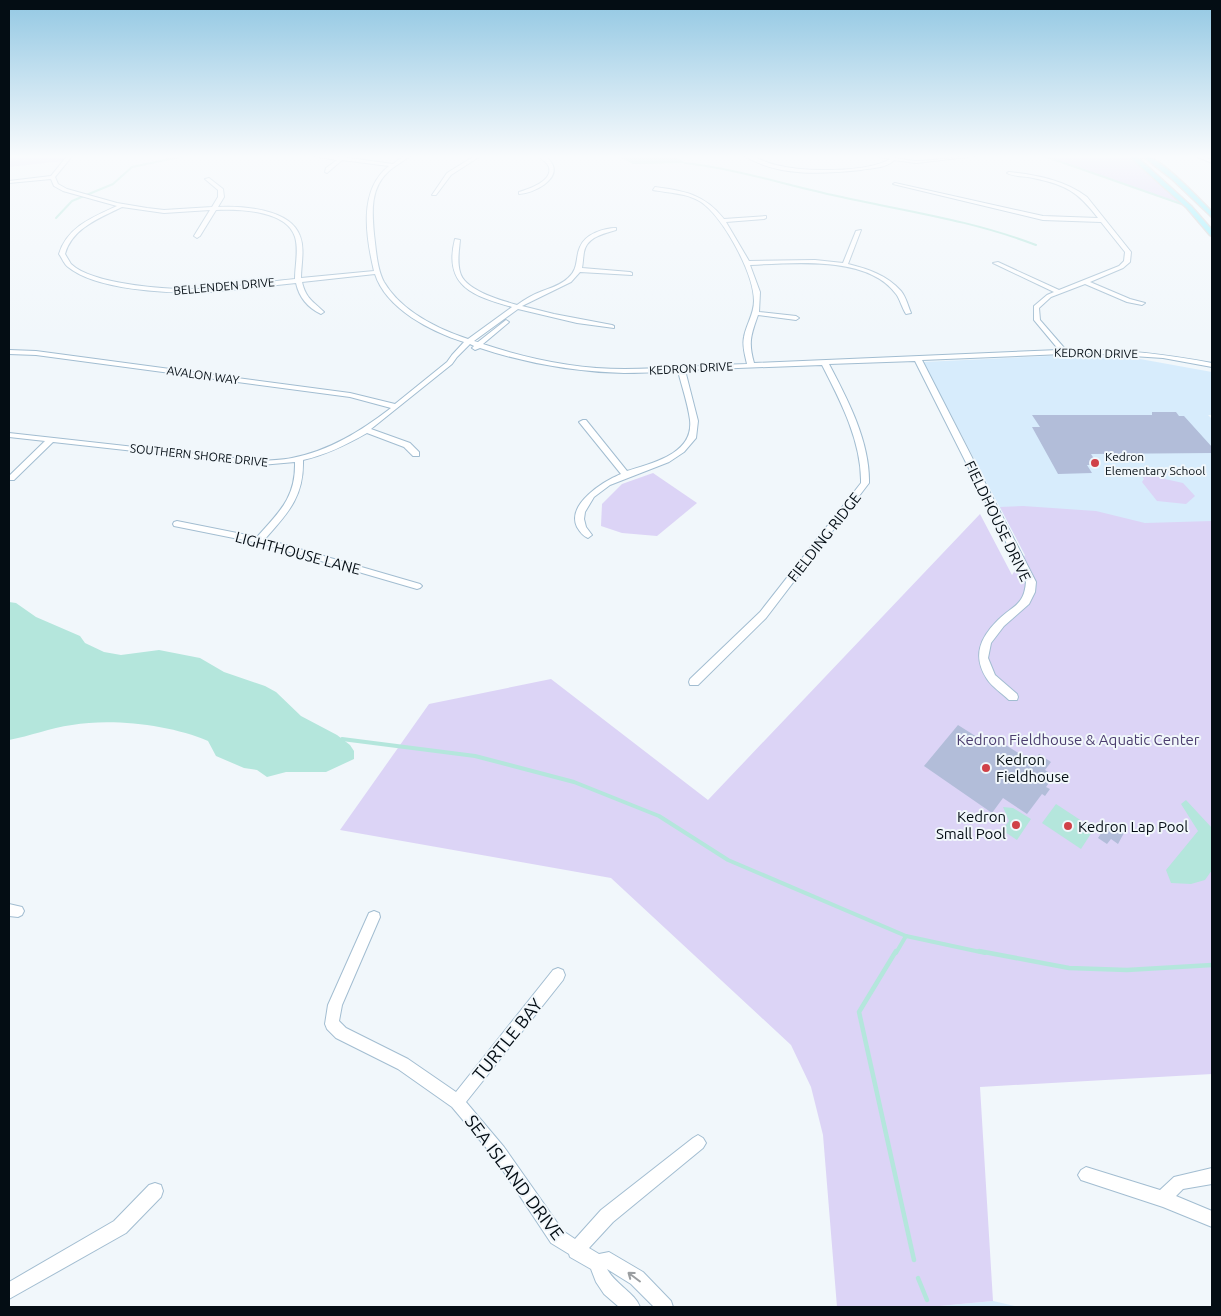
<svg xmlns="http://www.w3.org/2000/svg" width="1221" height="1316" font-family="Ubuntu,sans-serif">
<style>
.built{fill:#d7ecfc}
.green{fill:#dcd4f6}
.water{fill:#b4e6dc}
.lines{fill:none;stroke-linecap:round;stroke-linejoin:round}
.stream-far2{stroke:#b4e6dc;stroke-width:2}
.stream-far1{stroke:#b4e6dc;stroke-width:4}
.stream{stroke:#b4e6dc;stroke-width:4.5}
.building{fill:#b2bdd9}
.minor-casing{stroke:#a2bdd1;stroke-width:2}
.major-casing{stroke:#d2d3d5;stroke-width:3}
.minor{fill:#fff;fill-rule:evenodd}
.major{fill:#8eeefd;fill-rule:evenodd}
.oneway{stroke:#9b9ea1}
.poi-dot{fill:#d04148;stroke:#f1f7fb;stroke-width:2}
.labels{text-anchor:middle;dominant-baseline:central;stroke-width:4;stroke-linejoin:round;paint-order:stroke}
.far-street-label{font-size:12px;fill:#040d14;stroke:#f1f7fb}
.far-poi-label{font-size:12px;fill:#040d14;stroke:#f1f7fb;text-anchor:start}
.street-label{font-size:15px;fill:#040d14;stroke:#f1f7fb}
.park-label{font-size:15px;fill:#4c3e6f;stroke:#f1f7fb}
.poi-label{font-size:15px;fill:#040d14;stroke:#f1f7fb;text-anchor:start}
.near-street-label{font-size:18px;fill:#040d14;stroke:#f1f7fb}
</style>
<rect width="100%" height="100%" fill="#f1f7fb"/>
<!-- built -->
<g class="built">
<path d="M1071 355 1140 359 1212 372V415H1208L1212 419V570L1025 555 923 362Z"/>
<path d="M993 1301 1019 1307H929Z"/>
</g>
<!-- green -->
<g class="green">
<path d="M9 155H67L63 161 9 167Z"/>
<path d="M1041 155H1131L1189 207Z"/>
<path d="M1139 472 1161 473 1165 479 1183 483 1195 496 1186 504 1157 501 1142 482 1144 479Z"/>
<path d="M653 473 697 503 657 536 622 533 601 526 602 504 622 484Z"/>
<path d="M1023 506 1096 511 1145 523 1212 521V1074L980 1087 993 1301 929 1307H837L823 1135 811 1087 791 1045 611 878 340 830 429 704 551 679 708 800 980 514 1012 575 1025 555 1000 507Z"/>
</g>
<!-- water -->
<g class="water">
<path d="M616 155C629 155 678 153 685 163L633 164Z"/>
<path d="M9 602 16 603 36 617 80 636 85 643 104 652 121 655 159 650 200 658 224 672 265 686 276 692 301 716 337 735 350 745 354 751V759L326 772H286L267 777 257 770 244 768 216 756 208 741C171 725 113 718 72 725 50 728 30 736 9 740Z"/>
<path d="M1186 800 1212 828V870L1205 880 1191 884 1171 883 1166 870 1198 831 1181 804Z"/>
<path d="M1056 804 1094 829 1081 849 1042 823Z"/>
<path d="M1003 807 1013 808 1031 819 1017 840 1002 830 1009 821Z"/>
</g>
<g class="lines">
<!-- stream-far2 -->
<g class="stream-far2">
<path d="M1041 155 1187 206"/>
<path d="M685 163C737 169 786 185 837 196 904 211 971 220 1036 245"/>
<path d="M56 218 72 201 113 184 132 167 189 155"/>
</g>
<!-- stream-far1 -->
<g class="stream-far1">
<path d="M342 739 475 756 574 782 659 816 728 860 906 936 985 953"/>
<path d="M896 953 906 936"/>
</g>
<!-- stream -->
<g class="stream">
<path d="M896 951 859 1012 914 1260"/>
<path d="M979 951 1069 968 1127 970 1212 965"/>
<path d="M918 1278 927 1300"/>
</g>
</g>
<!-- building -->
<g class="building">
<path d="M1152 412H1176L1179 416H1184L1212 447V453L1091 454 1098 465H1087L1092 473 1058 474 1032 427H1040L1032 415H1152Z"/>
<path d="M958 725 988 744 993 737 1033 762 1039 754 1051 762 1045 770 1054 776 1046 787 1050 789 1045 796 1042 794 1027 814 1003 798 992 813 924 766Z"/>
<path d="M1108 823 1124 833 1118 844 1111 839 1107 844 1098 838Z"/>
</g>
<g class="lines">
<!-- minor casing -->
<g class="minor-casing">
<g id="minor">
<path d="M68 155H73L55 177 58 184 67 189 117 203 147 208 164 210 212 207 218 197V190L205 179 209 178 223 189 224 197 218 207C242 206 290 208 300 236 305 249 301 265 301 278L374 271C366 237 358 190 389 166L342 160 327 173 325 172 326 168 337 160 308 155 342 157 393 164 405 155H411C404 161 396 165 389 171 370 188 372 211 374 234 376 250 377 269 384 282 401 311 438 329 468 339L512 307C473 296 443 286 455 239L460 240C459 250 457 262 460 272 464 290 500 300 517 305 524 300 532 295 540 292 550 288 561 285 568 278 579 269 575 258 580 247 585 234 604 228 616 228V230C603 234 587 237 584 252 583 258 583 263 582 268L630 272 632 273V275L580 272 571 282 522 306 554 314 612 325 614 326V328L577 323 518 309 474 341 478 342 506 320 509 322 508 323 483 344C528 359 578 369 625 369 666 369 707 365 747 364 745 355 742 346 744 337 746 325 754 314 754 301 754 273 723 217 701 202 687 193 669 193 653 190L655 187C685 191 704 194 724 219L766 216V218L764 219 726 222 749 261 815 260 843 263 856 231 861 230 848 264C868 269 887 275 901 291 906 297 908 306 911 313L906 314C902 308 900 299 896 294 868 255 792 263 750 265L760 292 759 312 796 316 799 318 796 320 758 315C751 335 748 342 754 363L1059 350 1034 320V306L1047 295 1054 292 993 263 998 262 1059 290 1119 266 1124 261 1125 252 1101 222 1043 220 893 184 895 183 1043 216 1098 218C1078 192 1067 185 1033 178 1025 176 1014 177 1007 173L1009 172C1037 175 1064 180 1087 197L1131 252 1130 262 1123 268 1090 282 1130 299 1145 303 1142 305 1127 302 1085 284 1051 297 1039 308 1040 320 1066 350C1115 348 1164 354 1212 363V367L1163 358 1087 353 922 360 1036 582 1035 592 1029 604 1004 626 991 643 988 658 995 675 1017 694 1018 697 1017 700H1009C1002 693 992 687 987 679 972 656 980 638 998 620 1013 605 1024 606 1026 582L915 361 829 364C848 400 870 442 869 483L766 618 698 685H690L689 682 690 679 760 612 861 483C862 442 840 400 822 365L685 370 698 421 696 438 684 452 669 462 610 485 594 497 585 512 584 519 586 527 592 535 588 538C583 536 580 532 577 527 566 504 604 481 621 474L579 422 583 420H586L627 471C652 463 694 454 690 420 688 404 682 387 678 371 660 372 642 373 624 373 576 372 525 363 480 348L475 350 472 348 474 346 470 344 457 357 452 364 371 429 410 443 419 452V456H413L404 447 367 433C346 445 326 455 303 460 304 497 288 513 265 539L420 584 422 586 420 588 417 589 259 543 174 526 173 524 174 522 177 521 257 537C279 512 296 498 295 462L261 465 53 442 14 480H9V476L45 441 9 437V433L261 461C271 460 282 460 292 458 329 451 361 431 391 408L350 397 36 355 9 354V350L36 351 350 393 395 404 447 362 452 355 464 342C432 332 386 309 375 274L302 282C306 299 313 301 324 312L321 314C308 308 299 297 296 283L201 293C166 293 96 290 68 267 64 264 62 258 59 254 67 227 93 217 117 206L63 191 54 186 51 179 9 183V181L51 176ZM122 207 164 213 210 210 194 236 197 238 200 236 216 210C238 209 287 210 295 237 299 250 295 265 295 279 264 282 232 288 200 289 170 290 93 285 71 264 69 261 67 257 65 254 72 228 100 218 122 207Z"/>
<path d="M476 155H482L451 175 436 195H432L447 173Z"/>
<path d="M537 155C543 155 547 157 551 162 563 179 532 194 519 194V192C529 189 553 181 549 167 547 162 541 159 537 155Z"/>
<path d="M743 155C754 155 765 163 776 165 802 172 867 173 890 159L873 155C888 155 902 160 916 161 939 161 962 155 984 155L916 163 894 160C887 168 872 168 861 170 822 174 777 177 743 155Z"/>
<path d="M1193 155H1200L1212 160V163Z"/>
<path d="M9 904 22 907 24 911 22 915 18 917 9 916Z"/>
<path d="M374 911 379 913 380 917 342 1005 339 1021 346 1028 408 1059 456 1092 553 970 558 968 563 970 565 975 563 980 466 1102 504 1147 563 1231 575 1239 601 1210 693 1138 698 1135 703 1138 706 1143 703 1148 613 1222 589 1248 599 1254 609 1252 643 1272 671 1301 673 1307H654L631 1284 607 1269C616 1285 635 1293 640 1307H619L604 1294 596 1282 591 1269 570 1257 569 1254 551 1243 494 1157 452 1107 398 1069 336 1038 327 1029 325 1024 328 1005 369 913Z"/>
<path d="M1086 1167 1160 1190 1174 1177 1212 1168V1184L1183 1189 1176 1196 1212 1211V1227L1163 1207 1081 1180 1078 1175 1081 1170Z"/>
<path d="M155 1183 161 1185 163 1191 161 1197 126 1233 9 1299V1282L114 1221 149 1185Z"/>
</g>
</g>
<!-- major casing -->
<g class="major-casing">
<g id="major">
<path d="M1128 155H1135L1191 206 1212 230V236L1210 235 1187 208Z"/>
<path d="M1141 155C1159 155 1198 198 1212 212V217L1172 179Z"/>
</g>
</g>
<!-- minor -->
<use href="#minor" class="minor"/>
<!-- major -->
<use href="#major" class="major"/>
</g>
<!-- one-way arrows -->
<defs><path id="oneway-shaft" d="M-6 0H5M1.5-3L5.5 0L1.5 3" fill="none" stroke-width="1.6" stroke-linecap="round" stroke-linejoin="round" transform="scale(1.25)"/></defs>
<use class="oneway" href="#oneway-shaft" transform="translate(634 1277) rotate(-143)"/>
<!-- sky -->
<linearGradient id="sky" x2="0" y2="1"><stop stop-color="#93c8e3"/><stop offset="0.46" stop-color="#f9fbfd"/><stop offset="1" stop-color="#f9fbfd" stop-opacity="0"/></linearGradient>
<rect width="1221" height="340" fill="url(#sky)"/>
<!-- markers -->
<g class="poi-dot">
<circle cx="1095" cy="463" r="5"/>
<circle cx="986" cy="768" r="5"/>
<circle cx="1016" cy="825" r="5"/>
<circle cx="1068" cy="826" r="5"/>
</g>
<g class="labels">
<!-- far-street labels -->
<g class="far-street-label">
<text transform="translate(224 286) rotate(-5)">BELLENDEN DRIVE</text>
<text transform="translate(1096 353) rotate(1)">KEDRON DRIVE</text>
<text transform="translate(691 368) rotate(-3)">KEDRON DRIVE</text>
<text transform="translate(203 375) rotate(8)">AVALON WAY</text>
<text transform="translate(199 455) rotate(6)">SOUTHERN SHORE DRIVE</text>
</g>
<!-- far-poi labels -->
<g class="far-poi-label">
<text x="1105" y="456">Kedron<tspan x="1105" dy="14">Elementary School</tspan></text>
</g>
<!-- street labels -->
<g class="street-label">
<text transform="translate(998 521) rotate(64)">FIELDHOUSE DRIVE</text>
<text transform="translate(824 537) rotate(-52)">FIELDING RIDGE</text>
<text transform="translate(298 553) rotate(15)">LIGHTHOUSE LANE</text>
</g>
<!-- park labels -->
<g class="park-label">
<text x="1078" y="739">Kedron Fieldhouse &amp; Aquatic Center</text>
</g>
<!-- poi labels -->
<g class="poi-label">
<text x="996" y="759">Kedron<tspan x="996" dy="17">Fieldhouse</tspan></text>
<text x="1006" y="816" text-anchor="end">Kedron<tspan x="1006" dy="17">Small Pool</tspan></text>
<text x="1078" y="826">Kedron Lap Pool</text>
</g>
<!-- near-street labels -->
<g class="near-street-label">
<text transform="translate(507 1039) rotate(-51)">TURTLE BAY</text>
<text transform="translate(515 1177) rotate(53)">SEA ISLAND DRIVE</text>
</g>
</g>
<!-- border -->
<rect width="1221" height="1316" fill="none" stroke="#040d14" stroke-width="20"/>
</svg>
